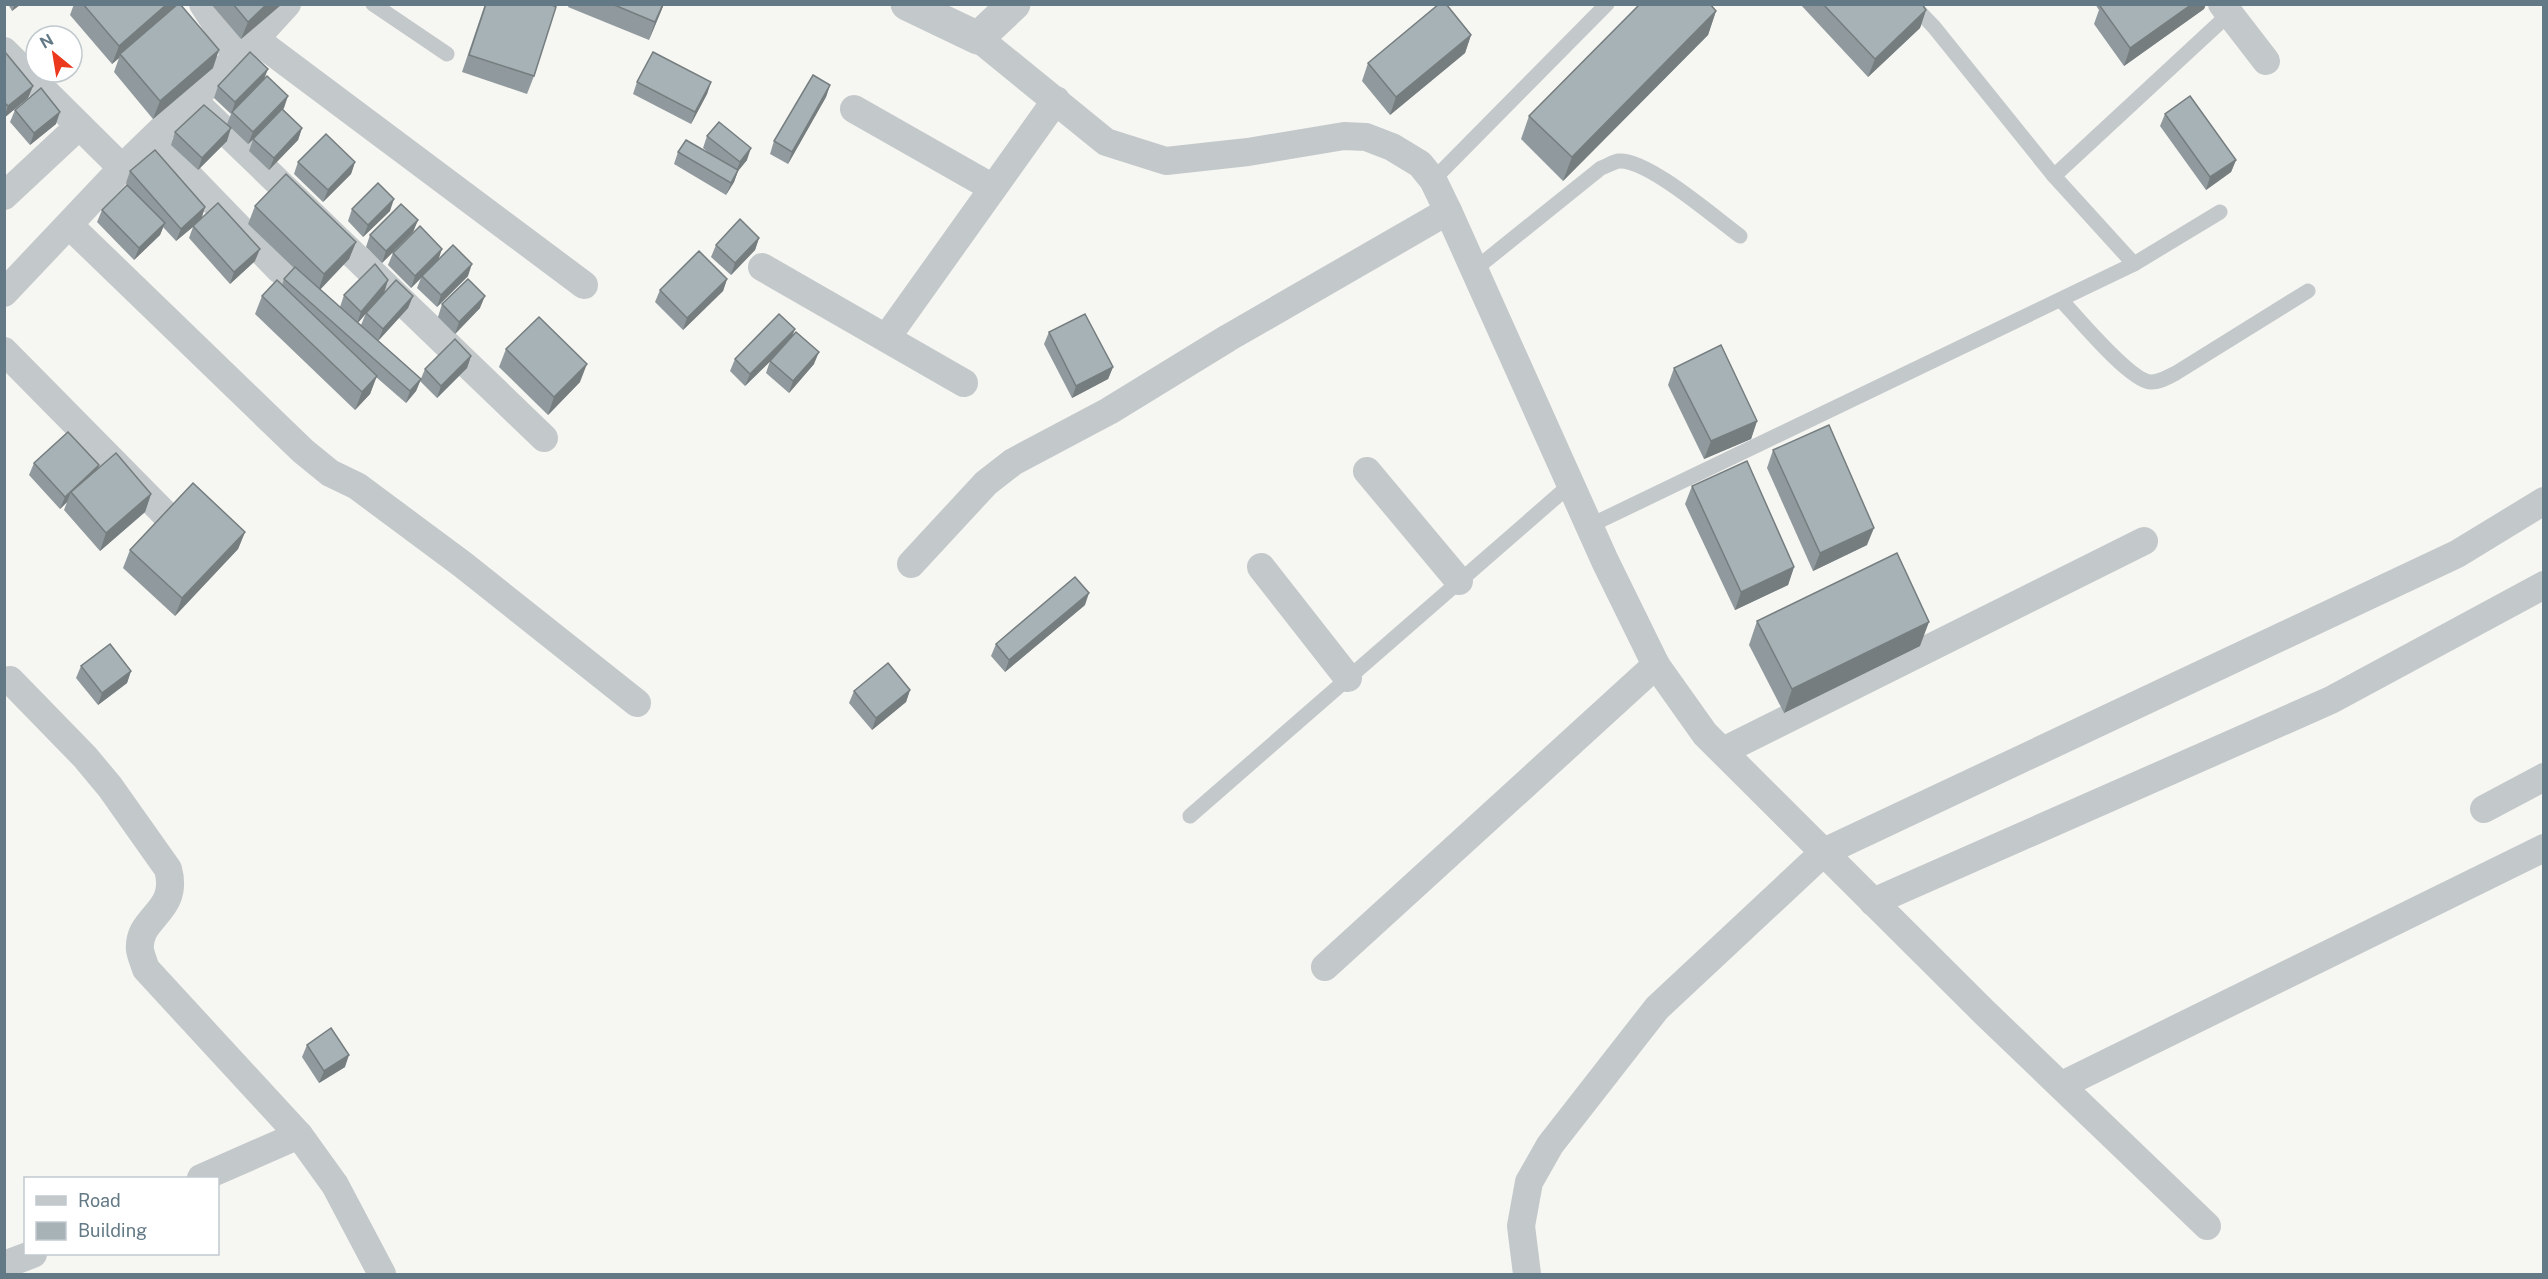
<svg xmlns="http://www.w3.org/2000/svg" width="2548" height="1279" font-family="'Public Sans',sans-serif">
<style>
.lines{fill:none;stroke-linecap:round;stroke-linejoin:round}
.service{stroke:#c3c8ca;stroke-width:15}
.minor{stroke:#c3c8ca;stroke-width:28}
.tertiary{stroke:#c3c8ca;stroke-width:33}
.wall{fill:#90999d}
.shaded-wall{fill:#757d7f}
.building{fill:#a7b2b6;stroke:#757d7f;stroke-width:1.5}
</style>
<rect width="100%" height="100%" fill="#f6f6f2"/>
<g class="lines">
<!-- service -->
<g class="service">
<path d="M373 4 447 54"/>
<path d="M1912 4 1934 27 2054 176 2134 264"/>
<path d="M2054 176 2229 14"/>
<path d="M1433 180 1607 4"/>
<path d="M1474 270 1601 168C1607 166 1613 162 1619 161 1648 159 1715 218 1740 236"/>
<path d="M2061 300C2077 317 2129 380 2150 382 2158 383 2168 377 2176 373L2308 291"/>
<path d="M1589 526 2134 264 2220 212"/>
<path d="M1190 816 1570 485"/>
</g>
<!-- minor -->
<g class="minor">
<path d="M203 4 237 57"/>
<path d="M2222 4 2266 61"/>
<path d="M978 38 1106 142 1166 161 1248 152 1344 136 1366 137 1392 147 1420 164 1433 180 1448 211 1605 561 1656 665 1705 734 1983 1011 2207 1226"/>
<path d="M255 39 287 4"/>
<path d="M4 51 122 168 255 39 584 285"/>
<path d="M201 108 544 438"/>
<path d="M854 109 993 188"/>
<path d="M153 139 280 270"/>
<path d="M4 196 79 126"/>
<path d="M69 225 303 451 330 473 357 486 462 564 637 703"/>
<path d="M762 267 964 383"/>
<path d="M4 293 122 168"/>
<path d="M887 337 1056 100"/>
<path d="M4 351 164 513"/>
<path d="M1367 471 1459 581"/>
<path d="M911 564 986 483 1013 462 1109 411 1228 338 1448 211"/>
<path d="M1261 567 1348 678"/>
<path d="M10 680 85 757 110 787 168 869C180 913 137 916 140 950 141 956 144 963 146 969L299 1135 335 1185 382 1274"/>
<path d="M1723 751 2144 541"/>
<path d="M2484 809 2544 777"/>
<path d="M1873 902 2331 700 2544 585"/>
<path d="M1325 967 1656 665"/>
<path d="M2062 1085 2544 848"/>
<path d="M201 1178 299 1135"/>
<path d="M4 1265 33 1254"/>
<path d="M1527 1274 1521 1226 1529 1182 1550 1145 1657 1008 1824 852 2457 554 2544 501"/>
</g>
<!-- tertiary -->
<path class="tertiary" d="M907 4 978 38 1014 4"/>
</g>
<!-- wall -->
<g class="wall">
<path d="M8 4H21L12 11Z"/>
<path d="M74 4H178L213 68 153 119 114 72 119 58 112 64 70 15Z"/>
<path d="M211 4H282L241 39Z"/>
<path d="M485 4H550L534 76 527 94 462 72Z"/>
<path d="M569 4H664L649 40 568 7Z"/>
<path d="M1800 4H1922L1926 10 1920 28 1868 77Z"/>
<path d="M2095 4H2206L2204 9 2124 66 2094 24 2099 10Z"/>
<path d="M1716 11 1708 35 1563 181 1521 139 1529 116Z"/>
<path d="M1471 35 1465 53 1390 115 1362 81 1368 63Z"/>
<path d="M4 53 33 86 28 98 4 118Z"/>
<path d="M264 78 284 108 283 109 302 128 298 140 269 170 249 151 253 140 248 144 227 124 231 114 214 98 218 86Z"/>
<path d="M637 82H711L707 94 691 124 633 94Z"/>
<path d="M830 85 826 97 788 164 770 154 774 141Z"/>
<path d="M15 110 56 124 30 145 10 122Z"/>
<path d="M2165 114 2236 160 2231 172 2206 190 2160 126Z"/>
<path d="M175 132 227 141 198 170 171 145Z"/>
<path d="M707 136 747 160 738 171 734 182 726 195 674 164 678 152 710 154 703 148Z"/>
<path d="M298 162H355L351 174 323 202 294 174Z"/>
<path d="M130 171 205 207 201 219 255 261 230 284 189 238 193 227 176 241 163 227 160 235 134 260 97 222 102 210 127 185 126 183Z"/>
<path d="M255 206 356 242 349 259 320 289 340 307 344 295 388 280 384 293 371 307 413 296 408 308 378 341 361 325 366 313 358 322 421 379 416 391 406 403 376 377 370 394 355 410 255 314 262 296 282 285 284 279 294 268 248 224Z"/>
<path d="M352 209 390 211 363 237 348 221Z"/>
<path d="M418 220 413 232 382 263 366 247 370 235Z"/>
<path d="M759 238 755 250 731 275 711 257 716 245Z"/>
<path d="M393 253 439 259 468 276 437 307 417 288 421 278 411 288 388 265Z"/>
<path d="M727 279 723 291 683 330 655 302 660 290Z"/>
<path d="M442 304 480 308 455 334 438 317Z"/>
<path d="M795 329 792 336 814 364 789 393 766 373 770 361 745 386 730 371 735 359Z"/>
<path d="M1049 332 1113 367 1108 379 1072 398 1044 344Z"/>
<path d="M506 349 580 382 548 415 499 367Z"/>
<path d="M471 356 467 368 437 398 420 381 425 369Z"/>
<path d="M1674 368 1757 421 1751 439 1704 459 1668 385Z"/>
<path d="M1773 450 1867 545 1813 571 1767 468Z"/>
<path d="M34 463 99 465 98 469 151 494 145 512 100 551 64 510 67 502 60 509 29 475Z"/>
<path d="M1692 486 1794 567 1788 585 1735 610 1685 504Z"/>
<path d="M245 532 238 549 175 616 123 568 130 550Z"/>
<path d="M1085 605 1005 672 991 656 996 644Z"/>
<path d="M1757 621 1920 646 1784 713 1749 645Z"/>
<path d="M81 666 131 671 127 683 98 705 76 678Z"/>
<path d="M910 690 906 702 872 730 849 703 854 691Z"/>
<path d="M307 1045 345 1067 319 1083 302 1057Z"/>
</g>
<!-- shaded-wall -->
<g class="shaded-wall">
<path d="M15 4H21L12 11Z"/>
<path d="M167 4H178L176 10 120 54 119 58 112 64 119 46Z"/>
<path d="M267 4H282L241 39 248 22Z"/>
<path d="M663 4H664L649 40 655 22Z"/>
<path d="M2192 4H2206L2204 9 2124 66 2130 48Z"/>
<path d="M1926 10 1920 28 1868 77 1875 59Z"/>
<path d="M1716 11 1708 35 1563 181 1572 157Z"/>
<path d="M1471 35 1465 53 1390 115 1396 97Z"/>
<path d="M219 50 213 68 153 119 160 101Z"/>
<path d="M268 69 263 82 232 112 235 102Z"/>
<path d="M711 82 707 94 691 124 695 112Z"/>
<path d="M830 85 826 97 788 164 792 152Z"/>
<path d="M33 86 28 98 4 118 8 106Z"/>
<path d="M288 96 284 108 248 144 253 132Z"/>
<path d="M60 112 56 124 30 145 34 133Z"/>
<path d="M231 128 227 141 198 170 202 158Z"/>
<path d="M302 128 298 140 269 170 274 158Z"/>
<path d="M751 148 747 160 738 171 734 182 726 195 740 162Z"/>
<path d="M2236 160 2231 172 2206 190 2210 177Z"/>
<path d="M355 162 351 174 323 202 328 190Z"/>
<path d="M394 199 390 211 363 237 368 225Z"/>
<path d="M205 207 201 220 176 241 181 229Z"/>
<path d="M418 220 413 232 382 263 386 251Z"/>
<path d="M165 223 160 235 134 260 139 248Z"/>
<path d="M759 238 755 250 731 275 735 263Z"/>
<path d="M356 242 349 259 318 292 324 274Z"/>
<path d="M260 249 255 261 230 284 234 272Z"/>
<path d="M442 249 438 261 411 288 415 276Z"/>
<path d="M472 264 468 276 437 307 441 295Z"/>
<path d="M727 279 723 291 683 330 687 318Z"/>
<path d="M388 280 384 293 357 324 361 312Z"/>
<path d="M413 296 408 308 378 341 383 329Z"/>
<path d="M485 296 480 308 455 334 459 322Z"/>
<path d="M795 329 790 342 745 386 750 374Z"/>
<path d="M819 352 814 364 789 393 793 381Z"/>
<path d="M471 356 467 368 437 398 441 386Z"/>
<path d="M587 364 580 382 548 415 554 397Z"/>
<path d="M1113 367 1108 379 1072 398 1076 386Z"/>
<path d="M377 376 370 394 355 410 362 392Z"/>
<path d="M421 379 416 391 406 403 410 391Z"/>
<path d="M1757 421 1751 439 1704 459 1711 441Z"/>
<path d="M99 465 95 477 71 492 67 502 60 509 65 497Z"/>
<path d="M151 494 145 512 100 551 106 533Z"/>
<path d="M1874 528 1867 545 1813 571 1820 553Z"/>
<path d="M245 532 238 549 175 616 182 598Z"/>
<path d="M1794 567 1788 585 1735 610 1741 592Z"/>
<path d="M1089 593 1085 605 1005 672 1009 660Z"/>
<path d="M1929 622 1920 646 1784 713 1792 689Z"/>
<path d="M131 671 127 683 98 705 102 693Z"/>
<path d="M910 690 906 702 872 730 876 718Z"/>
<path d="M349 1055 345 1067 319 1083 324 1071Z"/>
</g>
<!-- building -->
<g class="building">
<path d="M83 4H167L119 46Z"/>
<path d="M178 4H180L219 50 160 101 120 54Z"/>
<path d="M233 4H267L248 22Z"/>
<path d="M486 4H550L556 7 534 76 469 55Z"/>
<path d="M612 4H663L655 22Z"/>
<path d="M1439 4H1446L1471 35 1396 97 1368 63Z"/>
<path d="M1640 4H1710L1716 11 1572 157 1529 116Z"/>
<path d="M1823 4H1922L1926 10 1875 59Z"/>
<path d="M2103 4H2192L2130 48 2100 6Z"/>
<path d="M5 52 33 86 8 106 4 102Z"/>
<path d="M250 52 268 69 235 102 218 86Z"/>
<path d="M653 52 711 82 695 112 637 82Z"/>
<path d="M813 75 830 85 792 152 774 141Z"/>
<path d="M267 76 288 96 253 132 232 112Z"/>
<path d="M41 88 60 112 34 133 15 110Z"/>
<path d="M2190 96 2236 160 2210 177 2165 114Z"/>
<path d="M204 105 231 128 202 158 175 132Z"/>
<path d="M282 109 302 128 274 158 253 139Z"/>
<path d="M719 122 751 148 740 162 707 136Z"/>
<path d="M326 134 355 162 328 190 298 162Z"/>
<path d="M686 140 738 170 731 183 678 152Z"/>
<path d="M155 150 205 207 181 229 130 171Z"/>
<path d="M286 174 356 242 324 274 255 206Z"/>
<path d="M378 183 394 199 368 225 352 209Z"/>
<path d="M127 185 165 223 139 248 102 210Z"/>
<path d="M218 203 260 249 234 272 193 226Z"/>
<path d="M401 204 418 220 386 251 370 235Z"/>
<path d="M740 219 759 238 735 263 716 245Z"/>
<path d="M420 226 442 249 415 276 393 253Z"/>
<path d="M453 245 472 264 441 295 422 276Z"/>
<path d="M699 251 727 279 687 318 660 290Z"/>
<path d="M375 264 388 280 361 312 344 295Z"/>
<path d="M295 267 421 379 410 391 284 279Z"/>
<path d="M468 279 485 296 459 322 442 304Z"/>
<path d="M277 280 377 376 362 392 262 296Z"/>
<path d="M396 280 413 296 383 329 366 313Z"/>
<path d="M779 314 795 329 750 374 735 359Z"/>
<path d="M1085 314 1113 367 1076 386 1049 332Z"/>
<path d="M539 317 587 364 554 397 506 349Z"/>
<path d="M796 332 819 352 793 381 770 361Z"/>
<path d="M455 339 471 356 441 386 425 369Z"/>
<path d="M1721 345 1757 421 1711 441 1674 368Z"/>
<path d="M1829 425 1874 528 1820 553 1773 450Z"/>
<path d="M68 432 99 465 65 497 34 463Z"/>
<path d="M116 453 151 494 106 533 71 492Z"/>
<path d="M1747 461 1794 567 1741 592 1692 486Z"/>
<path d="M193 483 245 532 182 598 130 550Z"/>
<path d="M1897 553 1929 622 1792 689 1757 621Z"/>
<path d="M1075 577 1089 593 1009 660 996 644Z"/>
<path d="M110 644 131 671 102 693 81 666Z"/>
<path d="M888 663 910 690 876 718 854 691Z"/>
<path d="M331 1028 349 1055 324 1071 307 1045Z"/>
</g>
<!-- border -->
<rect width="2548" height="1279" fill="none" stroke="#637985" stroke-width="12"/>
<!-- legend -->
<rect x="24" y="1177" width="195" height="78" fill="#ffffff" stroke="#c1c9ce" stroke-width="1.5"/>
<rect x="36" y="1196" width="30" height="9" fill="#c3c8ca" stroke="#c1c9ce" stroke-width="1.5"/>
<text x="78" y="1207" font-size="18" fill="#637985">Road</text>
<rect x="36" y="1222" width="30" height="18" fill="#a7b2b6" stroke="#c1c9ce" stroke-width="1.5"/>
<text x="78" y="1237" font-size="18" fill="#637985">Building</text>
<!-- north arrow -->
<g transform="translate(54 54) rotate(330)"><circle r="28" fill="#ffffff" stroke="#c1c9ce" stroke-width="1.5"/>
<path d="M0-4.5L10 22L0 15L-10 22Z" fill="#ec381c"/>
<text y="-9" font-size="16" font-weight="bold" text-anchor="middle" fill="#637985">N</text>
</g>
</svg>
